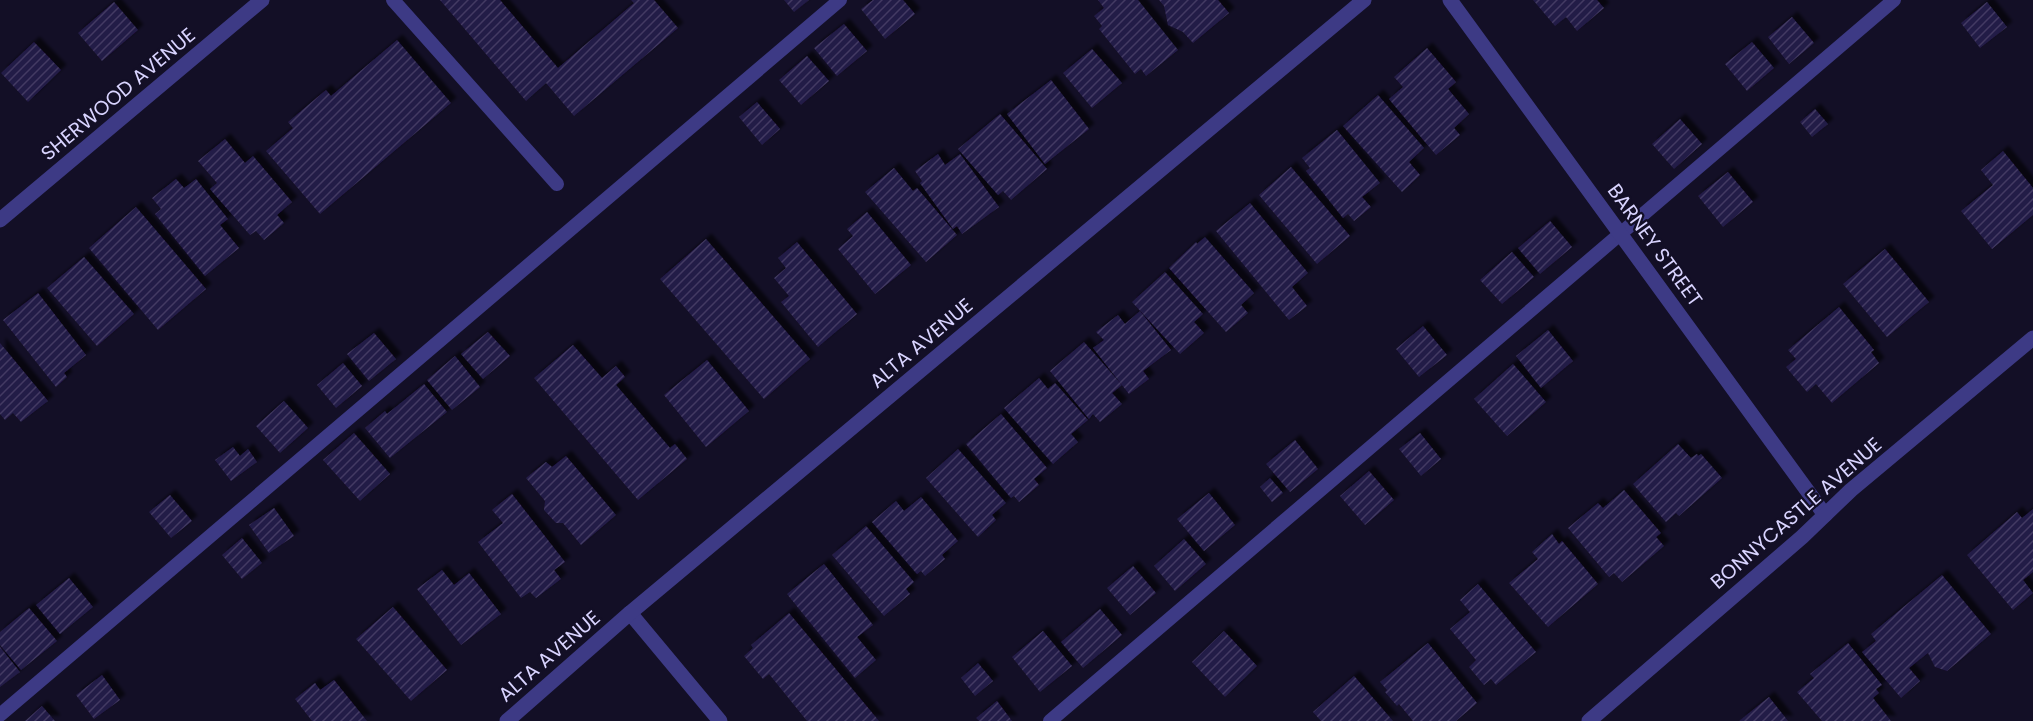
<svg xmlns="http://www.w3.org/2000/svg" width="2033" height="721" font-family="Poppins,sans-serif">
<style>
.building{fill:url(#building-hatch);filter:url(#shadow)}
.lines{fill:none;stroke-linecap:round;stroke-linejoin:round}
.service{stroke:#3d3a85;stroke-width:14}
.minor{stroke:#3d3a85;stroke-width:15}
.labels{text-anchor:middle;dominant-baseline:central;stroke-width:4.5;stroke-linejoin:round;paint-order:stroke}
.street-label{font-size:20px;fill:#d9d4ff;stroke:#130f26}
</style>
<defs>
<pattern id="building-hatch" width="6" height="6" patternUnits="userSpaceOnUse" patternTransform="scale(1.5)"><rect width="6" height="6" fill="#241b47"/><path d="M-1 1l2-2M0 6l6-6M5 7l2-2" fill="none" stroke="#433b63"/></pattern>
<filter id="shadow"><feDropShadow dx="5.5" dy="-5.5" stdDeviation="1.5" flood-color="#0009"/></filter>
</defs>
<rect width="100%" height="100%" fill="#130f26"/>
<!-- building -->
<g class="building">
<path d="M440 0H500L558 68 634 3 631 0H654L678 28 574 116 546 83 526 101Z"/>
<path d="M784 0H809L794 12Z"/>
<path d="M873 0H903L915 14 885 39 861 9Z"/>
<path d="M1098 0H1138L1178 50 1146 76 1141 69 1135 74 1099 29 1102 26 1094 16 1104 8Z"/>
<path d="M1159 0H1218L1229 13 1193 43 1183 32 1168 25 1164 6Z"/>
<path d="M1533 0H1597L1604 8 1577 31 1566 17 1555 26Z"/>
<path d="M114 2 138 30 102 61 78 33Z"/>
<path d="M1987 2 2007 27 1980 48 1961 23Z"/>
<path d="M1792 17 1814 43 1789 64 1768 37Z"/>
<path d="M844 24 867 51 837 76 814 48Z"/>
<path d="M397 40 451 103 320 214 266 151 293 128 288 122 326 90 331 96Z"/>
<path d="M34 42 61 70 28 102 1 73Z"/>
<path d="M1752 42 1774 68 1747 91 1725 64Z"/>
<path d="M1427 48 1456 82 1448 89 1469 114 1454 128 1460 135 1436 155 1389 99 1403 87 1394 77Z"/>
<path d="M1092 49 1122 83 1092 108 1063 73Z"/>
<path d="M807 56 829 81 801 105 779 80Z"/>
<path d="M1051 80 1089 129 1045 164 1007 114Z"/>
<path d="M1378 95 1424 148 1409 162 1420 175 1402 192 1343 126Z"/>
<path d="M757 102 780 129 762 145 739 117Z"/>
<path d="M1815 109 1828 124 1812 137 1800 122Z"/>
<path d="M1000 114 1047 169 1011 200 1003 191 998 195 958 149Z"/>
<path d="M1680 119 1702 144 1674 169 1652 144Z"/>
<path d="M1337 130 1380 183 1362 197 1371 207 1354 221 1348 214 1343 218 1306 171 1310 168 1302 158Z"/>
<path d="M225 139 245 163 253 156 292 202 277 215 284 223 264 240 256 231 250 235 210 189 217 183 198 161Z"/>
<path d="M2003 151 2033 188V215L1992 249 1961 211 1993 185 1981 170Z"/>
<path d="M938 154 945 165 960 154 999 207 962 234 957 226 953 229 920 183 922 181 915 171Z"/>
<path d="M1291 167 1350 236 1317 264 1259 195Z"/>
<path d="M894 168 913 191 917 188 957 235 926 262 865 192Z"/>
<path d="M1728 172 1753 202 1723 227 1698 196Z"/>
<path d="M176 179 184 188 196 179 228 219 220 225 239 248 205 276 155 214 161 209 152 198Z"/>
<path d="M1250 203 1308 273 1292 287 1307 306 1289 320 1216 231Z"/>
<path d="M136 207 206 289 158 330 89 248Z"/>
<path d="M867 212 911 265 875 294 838 249 853 236 847 229Z"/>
<path d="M1550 221 1572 247 1540 274 1518 248Z"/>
<path d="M1205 237 1254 293 1241 305 1248 313 1226 332 1169 268 1196 242 1197 244Z"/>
<path d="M706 239 810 359 764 399 660 279Z"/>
<path d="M797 242 857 314 818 347 781 302 789 296 774 278 786 268 778 258Z"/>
<path d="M1885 249 1929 302 1887 337 1843 284Z"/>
<path d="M1512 252 1534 277 1502 304 1480 280Z"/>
<path d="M84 257 134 314 97 346 47 288Z"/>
<path d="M1165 272 1203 314 1194 322 1204 333 1180 354 1132 302Z"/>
<path d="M38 293 86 355 64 373 67 377 56 387 3 320Z"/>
<path d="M1839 307 1874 350 1871 352 1879 363 1832 403 1816 384 1807 392 1786 367 1796 359 1788 350Z"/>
<path d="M1140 311 1171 350 1143 371 1149 379 1129 394 1093 348 1104 340 1096 332 1118 315 1125 324Z"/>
<path d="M1423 326 1447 355 1419 377 1396 349Z"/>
<path d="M1548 330 1573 361 1541 388 1516 356Z"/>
<path d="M488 332 510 356 483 379 461 354Z"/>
<path d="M374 333 396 359 369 381 347 354Z"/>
<path d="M1084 342 1122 385 1112 393 1122 404 1100 422 1093 414 1089 419 1050 371Z"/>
<path d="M0 343 48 401 21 422 13 413 5 420 0 414Z"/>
<path d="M573 345 602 378 616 366 625 377 616 385 670 448 675 444 687 459 638 500 534 378Z"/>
<path d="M455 356 480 387 452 410 427 380Z"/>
<path d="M707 360 749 411 706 447 664 395Z"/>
<path d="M343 363 362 386 336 408 317 385Z"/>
<path d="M1513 364 1546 402 1507 436 1474 399Z"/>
<path d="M1039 378 1048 389 1055 383 1088 420 1071 434 1078 442 1053 464 1004 408Z"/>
<path d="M424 384 447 412 390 458 365 428 385 411 387 414Z"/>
<path d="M284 401 308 428 280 453 256 426Z"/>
<path d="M1001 414 1047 468 1034 479 1039 485 1019 502 1014 496 1011 498 966 444Z"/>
<path d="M354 433 390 474 360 501 323 460Z"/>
<path d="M1420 433 1441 459 1421 476 1399 449Z"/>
<path d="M1295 440 1318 469 1290 492 1266 464Z"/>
<path d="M1678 444 1691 458 1697 454 1698 456 1701 454 1722 478 1679 516 1676 513 1666 522 1633 484Z"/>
<path d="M233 447 240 456 248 449 257 462 231 481 215 460Z"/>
<path d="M958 449 1006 503 992 515 996 520 978 537 926 478Z"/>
<path d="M566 456 616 515 581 545 563 523H556L544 510 545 501 526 478 546 462 552 467Z"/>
<path d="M1369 471 1394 500 1365 525 1340 496Z"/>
<path d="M1270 478 1283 493 1272 502 1260 487Z"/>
<path d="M1624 490 1661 533 1656 537 1664 546 1622 582 1614 573 1609 577 1568 528 1598 503 1603 508Z"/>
<path d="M1209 493 1235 525 1204 551 1177 519Z"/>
<path d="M512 494 565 562 554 570 561 579 536 598 530 592 521 598 478 542 503 523 492 510Z"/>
<path d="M170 495 192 521 171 538 149 512Z"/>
<path d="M921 497 958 541 942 555 945 559 925 576 921 571 917 574 872 522 896 501 904 511Z"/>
<path d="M274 508 294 536 269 553 249 525Z"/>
<path d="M2033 509V572L2023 580 2033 593 2013 610 1967 555 2017 512 2022 518Z"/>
<path d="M866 526 914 582 906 589 910 594 884 616 832 555Z"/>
<path d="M1552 534 1559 544 1562 541 1598 584 1548 627 1509 583 1538 559 1532 552Z"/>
<path d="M242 538 262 563 242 579 222 555Z"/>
<path d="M1184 539 1206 564 1175 591 1154 566Z"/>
<path d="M824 564 873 625 857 637 876 660 855 678 787 594Z"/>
<path d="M1133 566 1156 593 1130 615 1107 588Z"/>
<path d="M442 570 454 585 469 573 501 614 461 645 417 589Z"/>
<path d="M1942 575 1991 634 1947 671 1935 667 1928 653 1909 668 1920 681 1901 698 1862 652 1876 641 1871 634Z"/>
<path d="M69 578 93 607 60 634 36 605Z"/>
<path d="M1478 584 1536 652 1496 685 1491 679 1484 685 1469 667 1476 660 1450 629 1470 612 1460 600Z"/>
<path d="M393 607 447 670 411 701 356 639Z"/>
<path d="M29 608 57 641 21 670 0 645V632Z"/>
<path d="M1100 609 1122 635 1083 668 1061 642Z"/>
<path d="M789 613 879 721H807L769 674 763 679 744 656 753 648 751 645Z"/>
<path d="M1043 631 1072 666 1040 692 1012 657Z"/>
<path d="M1224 631 1257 666 1225 697 1192 662Z"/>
<path d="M1428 643 1477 703 1456 721H1413L1399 704 1397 706 1385 692 1387 690 1380 682Z"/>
<path d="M1848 643 1882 685 1876 689 1879 693 1873 698 1891 721H1822L1797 692 1814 678 1810 674Z"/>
<path d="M0 647 20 672 0 687Z"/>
<path d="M978 663 993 681 975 696 961 678Z"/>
<path d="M102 675 120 700 94 719 76 695Z"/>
<path d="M1354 676 1393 721H1321L1313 712Z"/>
<path d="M334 680 367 721H312L295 699 315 683 320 690Z"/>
<path d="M1769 697 1788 721H1739Z"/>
<path d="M997 701 1012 721H979L976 718Z"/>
<path d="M42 706 55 721H25Z"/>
</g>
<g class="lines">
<!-- service -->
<g class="service">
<path d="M393 0 557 184"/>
<path d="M0 715 840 0"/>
<path d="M1050 721 1894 0"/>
</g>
<!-- minor -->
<g class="minor">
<path d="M1450 0 1825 515"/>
<path d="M0 220 262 0"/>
<path d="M630 613 720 721"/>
<path d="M507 721 630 613 1364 0"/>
<path d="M1589 721 1802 537 1851 490 2033 338"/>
</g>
</g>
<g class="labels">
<!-- street labels -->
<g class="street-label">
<text transform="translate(118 94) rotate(-40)">SHERWOOD AVENUE</text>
<text transform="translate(1655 245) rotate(54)">BARNEY STREET</text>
<text transform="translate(921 343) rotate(-40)">ALTA AVENUE</text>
<text transform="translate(1796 513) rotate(-41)">BONNYCASTLE AVENUE</text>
<text transform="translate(549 656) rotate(-41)">ALTA AVENUE</text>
</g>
</g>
</svg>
